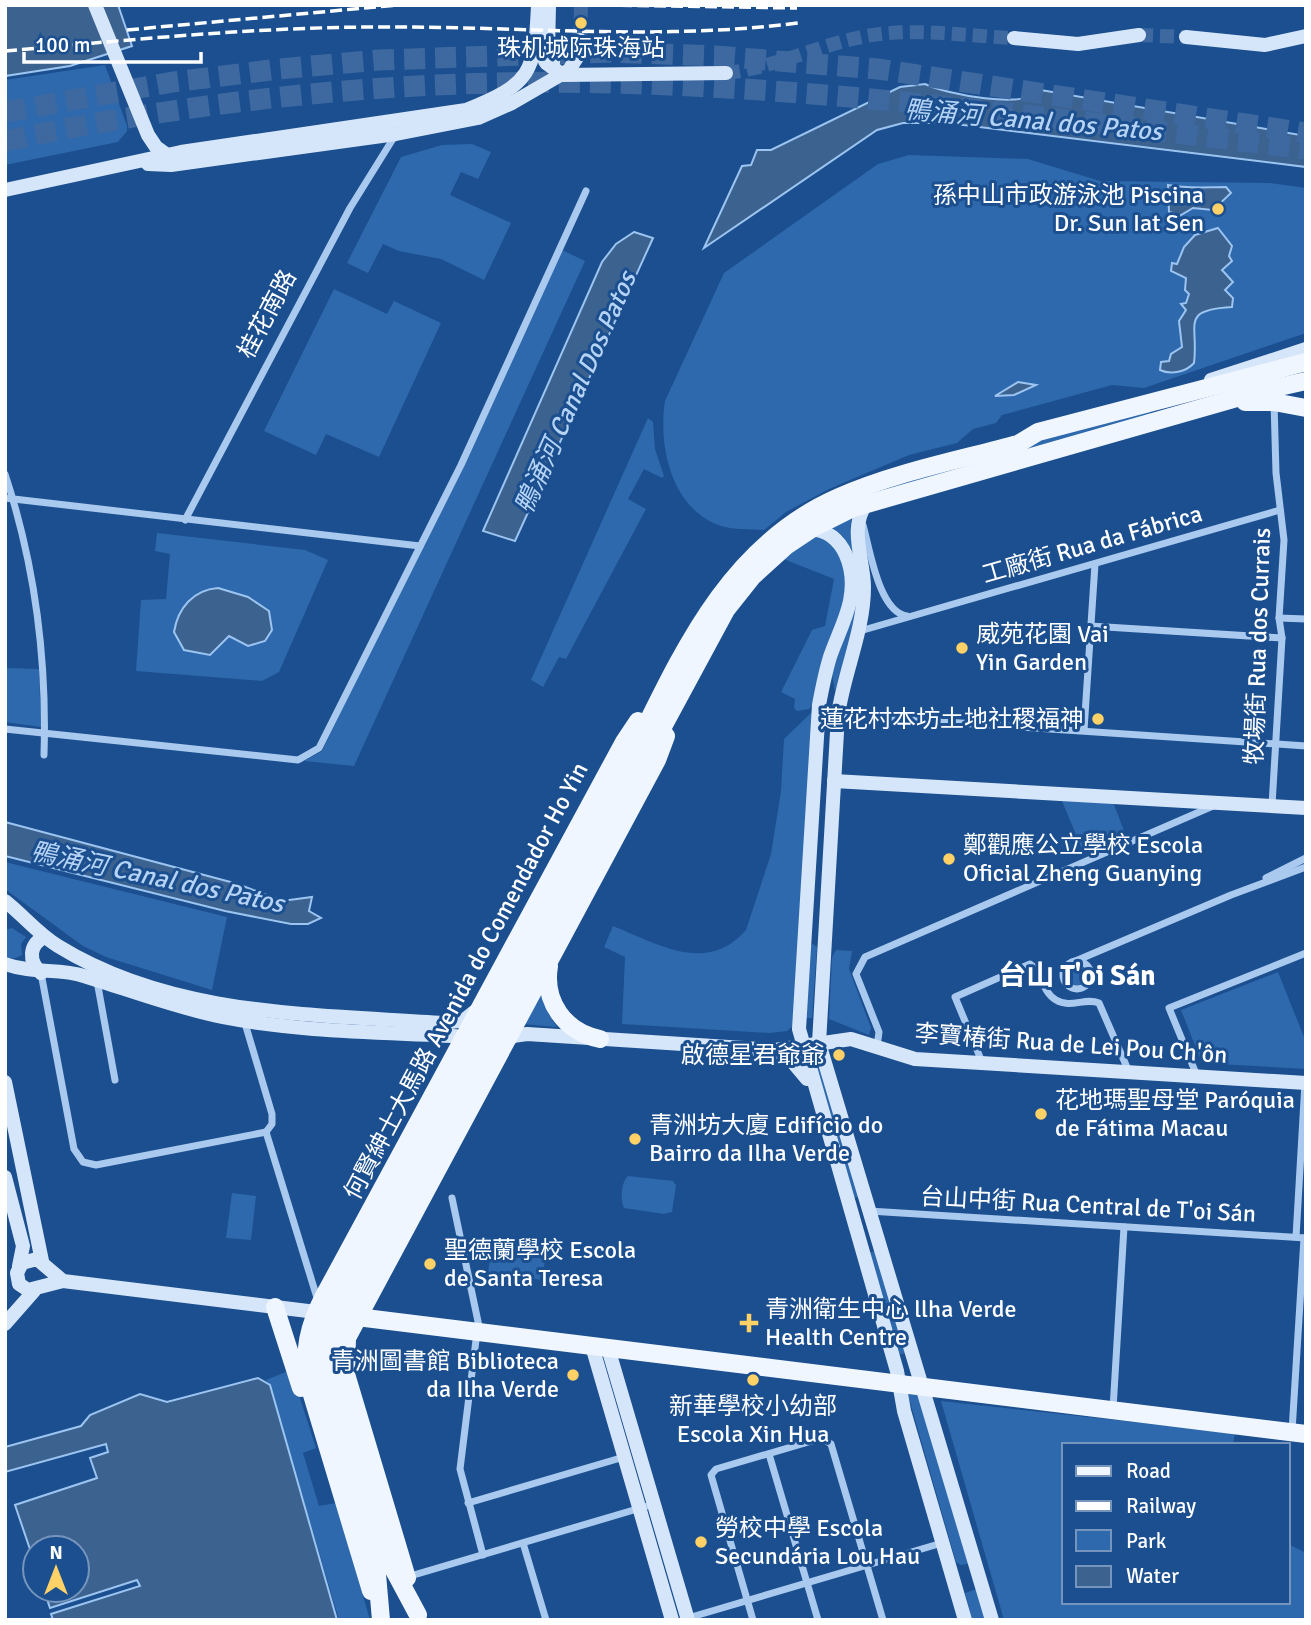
<svg xmlns="http://www.w3.org/2000/svg" width="1311" height="1625" font-family="Signika,'Noto Sans SC',sans-serif">
<style>
.green{fill:#2e69ad}
.water{fill:#3c6290;stroke:#9cc4f0;stroke-width:2}
.lines{fill:none;stroke-linecap:round;stroke-linejoin:round}
.secondary-tunnel{stroke:#3d69a0;stroke-width:14;stroke-dasharray:14 7;stroke-linecap:butt}
.highway-tunnel{stroke:#3d69a0;stroke-width:21;stroke-dasharray:21 10;stroke-linecap:butt}
.street{stroke:#a9c9ee;stroke-width:7}
.secondary{stroke:#d6e6fa;stroke-width:14}
.primary{stroke:#f0f6ff;stroke-width:18}
.rail{stroke:#fff;stroke-width:3.5;stroke-dasharray:12 5;stroke-linecap:butt}
.poi-dot{fill:#ffd166;stroke:#1b4f8f;stroke-width:2.5}
.labels{text-anchor:middle;dominant-baseline:central;stroke-width:6;stroke-linejoin:round;paint-order:stroke}
.poi-label{font-size:24px;fill:#fff;stroke:#1b4f8f;text-anchor:start}
.street-label{font-size:24px;fill:#fff;stroke:#1b4f8f}
.water-label{font-size:26px;font-style:italic;fill:#b5d3f5;stroke:#1b4f8f}
.quarter-label{font-size:28px;font-weight:bold;fill:#fff;stroke:#1b4f8f}
</style>
<rect width="100%" height="100%" fill="#1b4f8f"/>
<!-- green -->
<g class="green">
<path d="M105 65 127 126V131L118 142 5 165V80Z"/>
<path d="M472 144 491 152 478 179 461 172 450 195 511 223 484 280 441 259 399 251 383 244 368 273 347 263 401 157 442 145Z"/>
<path d="M909 155 1028 159 1100 181 1270 183 1306 188V333L1144 388 1112 385 1002 415 996 423 973 429 957 443 909 455 829 489 786 512 764 530C751 529 734 530 721 526 671 509 658 446 665 401L724 273 878 164Z"/>
<path d="M562 250 585 261 354 766 304 761 322 751Z"/>
<path d="M334 289 387 314 394 301 441 323 379 457 326 434 316 455 264 431Z"/>
<path d="M1149 407 1151 414 885 490 847 503 798 528 746 573 710 629 654 732H650C657 711 672 690 683 670 727 589 760 534 850 498Z"/>
<path d="M648 418 653 422 655 449 664 476 662 478 644 469 628 499 646 509 566 659 559 657 543 687 531 680Z"/>
<path d="M852 514C846 537 861 562 859 585 857 621 845 657 835 692L832 674 853 607 851 552 843 536 827 524Z"/>
<path d="M157 533 305 550 328 560 279 672 262 681 136 671 141 600 166 599 170 554 155 551Z"/>
<path d="M811 535 827 538 842 556 848 589 816 701 809 709 797 711 794 708 795 699 781 692 812 630 825 626 834 579 781 558Z"/>
<path d="M5 668 39 669 41 727 5 722Z"/>
<path d="M813 711 793 1026 787 1031 770 1033 622 1024 625 957 604 947 613 926C658 944 707 975 746 930L771 854 781 791 784 739Z"/>
<path d="M1062 801 1113 802 1126 836 1084 854Z"/>
<path d="M5 862 227 917 212 990 106 957 83 946 5 889Z"/>
<path d="M12 928 26 937 21 944 22 955 16 958H5V930Z"/>
<path d="M813 944 817 947 812 1018H806L810 946Z"/>
<path d="M836 950 852 951 849 969 871 1028 869 1035 829 1019 832 957Z"/>
<circle cx="1077" cy="975" r="13"/>
<path d="M1278 972 1306 1042V1069L1202 1063 1181 1010Z"/>
<path d="M541 989 549 1015 557 1027 523 1024Z"/>
<path d="M820 1052 858 1197 850 1198 812 1054Z"/>
<path d="M628 1176 673 1181 676 1185 672 1212 664 1214 624 1208C620 1200 621 1182 628 1176Z"/>
<path d="M232 1193 256 1196 251 1240 226 1238Z"/>
<path d="M492 1246 546 1253 542 1280 488 1272Z"/>
<path d="M875 1251 905 1353 898 1355 868 1253Z"/>
<path d="M291 1370 316 1448 303 1453 319 1506 336 1503 370 1620H339L270 1385 266 1380Z"/>
<path d="M916 1388 968 1564 961 1565 956 1562 908 1395V1390Z"/>
<path d="M941 1401 1235 1433 1233 1445H1064V1602H1288V1544L1306 1553V1620H1004Z"/>
<path d="M977 1589 987 1620H972L965 1593Z"/>
</g>
<!-- water -->
<g class="water">
<path d="M5 5H118L132 46 70 66 5 76Z"/>
<path d="M925 84C946 94 1025 110 1041 90L1306 136V167L947 123H903L877 130 704 248 742 166 751 165 757 150H771L900 87Z"/>
<path d="M1168 185C1188 189 1207 187 1226 187L1231 193 1213 210 1193 208 1176 218 1174 213 1169 212Z"/>
<path d="M1218 228 1232 246 1229 256 1232 261 1222 270 1233 282 1225 290 1233 298 1232 307C1179 310 1199 324 1194 363 1186 372 1171 375 1160 370L1161 362 1169 361 1171 354 1182 347 1179 321 1186 310 1181 304 1186 303 1189 294 1185 290 1186 278 1171 271 1172 263 1177 264 1184 247 1195 235Z"/>
<path d="M634 232 653 238 515 541 483 531 602 262 616 244Z"/>
<path d="M1018 382 1036 385 1014 395 995 396Z"/>
<path d="M218 588 248 597 269 611 272 630 265 641 248 646 229 636 210 655 184 650 174 632C178 608 193 590 218 588Z"/>
<path d="M5 822 238 884 282 901 312 897 309 911 321 918 308 924H291L225 911 5 856Z"/>
<path d="M258 1378 270 1385 337 1620H53L51 1614 140 1586 137 1580 50 1608 44 1590H77V1548H35V1564L15 1505 97 1478 90 1458 108 1452 106 1444 5 1472V1447L81 1426 90 1415 140 1394 167 1402Z"/>
</g>
<g class="lines">
<!-- secondary-tunnel -->
<g class="secondary-tunnel">
<path d="M1139 35 1186 37"/>
<path d="M580 40 581 5"/>
<path d="M726 73C772 68 812 48 857 38 907 26 963 36 1014 38"/>
</g>
<!-- highway-tunnel -->
<g class="highway-tunnel">
<path d="M5 112 173 82 279 69 379 60 611 52 715 56 878 69 1306 133"/>
<path d="M5 141C203 99 410 78 612 83 844 89 1076 121 1306 149"/>
</g>
<!-- street -->
<g class="street">
<path d="M5 474C35 565 47 660 44 755"/>
<path d="M5 498 420 546"/>
<path d="M185 520 350 208 396 134"/>
<path d="M863 525C870 550 879 612 907 616"/>
<path d="M1279 618 1306 619"/>
<path d="M1090 626 1282 638"/>
<path d="M860 631 1280 510"/>
<path d="M839 715 1306 746"/>
<path d="M5 729 298 760 319 748 461 465 586 191"/>
<path d="M1084 730 1095 564"/>
<path d="M1272 805 1282 638 1279 618 1284 540 1276 473 1274 402"/>
<path d="M1266 878 1306 858"/>
<circle cx="1077" cy="975" r="14"/>
<path d="M1073 962 1231 895 1306 867"/>
<path d="M41 973 74 1149 83 1162 96 1165 266 1132"/>
<path d="M97 981 115 1080"/>
<path d="M244 1020 272 1114V1124L266 1132 318 1301"/>
<path d="M877 1047 879 1032 856 974 865 957 1213 806"/>
<path d="M982 1062 955 997 1030 964C1042 971 1041 991 1056 1000 1071 1009 1085 997 1099 1003L1129 1072"/>
<path d="M1197 1076 1169 1008 1306 953"/>
<path d="M452 1198 480 1331"/>
<path d="M869 1211 1306 1238"/>
<path d="M1296 1237 1305 1083"/>
<path d="M477 1332 460 1469 483 1555"/>
<path d="M1113 1409 1124 1227"/>
<path d="M1292 1431 1304 1238"/>
<path d="M769 1454 818 1620"/>
<path d="M468 1503 624 1457"/>
<path d="M523 1543 546 1620"/>
<path d="M407 1577 654 1504"/>
<path d="M688 1618 942 1543"/>
<path d="M753 1620 711 1475 716 1469 822 1438 831 1444 883 1620"/>
</g>
<!-- secondary -->
<g class="secondary">
<path d="M95 5 148 135 156 147 167 155"/>
<path d="M549 5 548 51 553 62"/>
<path d="M1186 37 1265 45 1306 36"/>
<path d="M1014 38 1078 44 1139 35"/>
<path d="M537 43 546 63 563 75 726 73"/>
<path d="M148 164 171 165 396 134 478 118 512 103 569 70 578 56 580 40"/>
<path d="M5 190 181 152 466 110C531 84 535 73 538 5"/>
<path d="M1211 380 1306 349"/>
<path d="M867 503C848 527 864 560 864 587 864 631 844 672 838 715L819 1043 992 1620"/>
<path d="M811 529C846 532 856 571 850 601 846 620 836 639 830 657 825 673 822 689 819 705L799 1029 897 1371 904 1411 965 1620"/>
<path d="M834 781 1306 808"/>
<path d="M5 901C24 916 38 934 58 946 173 1017 314 1014 444 1023L464 1020 478 1009"/>
<path d="M5 964C33 974 59 968 84 976 130 990 174 1007 222 1017 303 1033 389 1032 472 1037"/>
<path d="M41 973C28 961 29 945 44 937"/>
<path d="M505 1043 513 1036 527 1034 775 1050 851 1039 915 1059 1306 1083"/>
<path d="M775 1050 791 1060 807 1079"/>
<path d="M5 1082 42 1261"/>
<path d="M5 1177 23 1246 19 1266"/>
<path d="M63 1281 37 1259 22 1263 17 1273 19 1284 28 1290 63 1281 316 1312"/>
<path d="M5 1324 34 1291"/>
<path d="M592 1346 672 1620"/>
<path d="M608 1348 688 1620"/>
</g>
<!-- primary -->
<g class="primary">
<path d="M1245 402H1274L1306 408"/>
<path d="M549 966C543 1002 565 1032 600 1039"/>
<path d="M275 1307 301 1388"/>
<path d="M349 1313 357 1317 1306 1434"/>
<path d="M407 1578 346 1374 347 1338 657 760 666 736"/>
<path d="M371 1591 309 1385C302 1352 309 1325 324 1296L624 742 638 721"/>
<path d="M418 1615 388 1559 334 1378 331 1357 334 1336 726 610 753 576 786 546 813 528 853 508 1261 391 1306 381"/>
<path d="M381 1620 376 1563 320 1373 319 1349 324 1325 635 748C684 648 731 544 839 497 896 472 959 460 1018 444L1038 432 1306 362"/>
</g>
<!-- rail -->
<g class="rail">
<path d="M603 5 797 8"/>
<path d="M127 30 397 5"/>
<path d="M5 51C130 40 255 27 380 27 520 26 659 41 798 23"/>
</g>
</g>
<!-- markers -->
<g class="poi-dot">
<circle cx="581" cy="23" r="7"/>
<circle cx="1218" cy="209" r="7"/>
<circle cx="962" cy="648" r="7"/>
<circle cx="1098" cy="719" r="7"/>
<circle cx="949" cy="859" r="7"/>
<circle cx="839" cy="1055" r="7"/>
<circle cx="1041" cy="1114" r="7"/>
<circle cx="635" cy="1139" r="7"/>
<circle cx="430" cy="1264" r="7"/>
<path d="M745.5 1312.5h7v7h7v7h-7v7h-7v-7h-7v-7h7z"/>
<circle cx="573" cy="1375" r="7"/>
<circle cx="753" cy="1380" r="7"/>
<circle cx="701" cy="1542" r="7"/>
</g>
<g class="labels">
<!-- poi labels -->
<g class="poi-label">
<text x="581" y="48" text-anchor="middle">珠机城际珠海站</text>
<text x="1204" y="195" text-anchor="end">孫中山市政游泳池 Piscina<tspan x="1204" dy="28">Dr. Sun Iat Sen</tspan></text>
<text x="976" y="634">威苑花園 Vai<tspan x="976" dy="28">Yin Garden</tspan></text>
<text x="1084" y="719" text-anchor="end">蓮花村本坊土地社稷福神</text>
<text x="963" y="845">鄭觀應公立學校 Escola<tspan x="963" dy="28">Oficial Zheng Guanying</tspan></text>
<text x="825" y="1055" text-anchor="end">啟德星君爺爺</text>
<text x="1055" y="1100">花地瑪聖母堂 Paróquia<tspan x="1055" dy="28">de Fátima Macau</tspan></text>
<text x="649" y="1125">青洲坊大廈 Edifício do<tspan x="649" dy="28">Bairro da Ilha Verde</tspan></text>
<text x="444" y="1250">聖德蘭學校 Escola<tspan x="444" dy="28">de Santa Teresa</tspan></text>
<text x="765" y="1309">青洲衛生中心 llha Verde<tspan x="765" dy="28">Health Centre</tspan></text>
<text x="559" y="1361" text-anchor="end">青洲圖書館 Biblioteca<tspan x="559" dy="28">da Ilha Verde</tspan></text>
<text x="753" y="1406" text-anchor="middle">新華學校小幼部<tspan x="753" dy="28">Escola Xin Hua</tspan></text>
<text x="715" y="1528">勞校中學 Escola<tspan x="715" dy="28">Secundária Lou Hau</tspan></text>
</g>
<!-- street labels -->
<g class="street-label">
<text transform="translate(267 314) rotate(-62)">桂花南路</text>
<text transform="translate(1092 544) rotate(-16)">工廠街 Rua da Fábrica</text>
<text transform="translate(1258 646) rotate(-88)">牧場街 Rua dos Currais</text>
<text transform="translate(466 981) rotate(-62)">何賢紳士大馬路 Avenida do Comendador Ho Yin</text>
<text transform="translate(1071 1044) rotate(4)">李寶椿街 Rua de Lei Pou Ch'ôn</text>
<text transform="translate(1088 1205) rotate(3)">台山中街 Rua Central de T'oi Sán</text>
</g>
<!-- water labels -->
<g class="water-label">
<text transform="translate(1033 121) rotate(5)">鴨涌河 Canal dos Patos</text>
<text transform="translate(576 393) rotate(-66)">鴨涌河 Canal Dos Patos</text>
<text transform="translate(157 878) rotate(12)">鴨涌河 Canal dos Patos</text>
</g>
<!-- quarter labels -->
<g class="quarter-label">
<text x="1077" y="976">台山 T'oi Sán</text>
</g>
</g>
<!-- border -->
<rect width="1311" height="1625" fill="none" stroke="#ffffff" stroke-width="14"/>
<!-- legend -->
<rect x="1062" y="1443" width="228" height="161" fill="#1b4f8f" stroke="#7695bc" stroke-width="2"/>
<rect x="1076" y="1466" width="35" height="10" fill="#f0f6ff" stroke="#7695bc" stroke-width="2"/>
<text x="1126" y="1478" font-size="21" fill="#ffffff">Road</text>
<rect x="1076" y="1501" width="35" height="10" fill="#ffffff" stroke="#7695bc" stroke-width="2"/>
<text x="1126" y="1513" font-size="21" fill="#ffffff">Railway</text>
<rect x="1076" y="1530" width="35" height="21" fill="#2e69ad" stroke="#7695bc" stroke-width="2"/>
<text x="1126" y="1548" font-size="21" fill="#ffffff">Park</text>
<rect x="1076" y="1566" width="35" height="21" fill="#3c6290" stroke="#7695bc" stroke-width="2"/>
<text x="1126" y="1583" font-size="21" fill="#ffffff">Water</text>
<!-- north arrow -->
<g transform="translate(56 1569)"><circle r="33" fill="#1b4f8f" stroke="#7695bc" stroke-width="2"/>
<path d="M0-5L12 26L0 18L-12 26Z" fill="#ffd166"/>
<text y="-10" font-size="19" font-weight="bold" text-anchor="middle" fill="#ffffff">N</text>
</g>
<!-- scale -->
<path d="M24 52v10h177v-10" fill="none" stroke="#ffffff" stroke-width="3.5"/>
<text x="35" y="52" font-size="21" fill="#ffffff" stroke="#1b4f8f" stroke-width="5" paint-order="stroke">100 m</text>
</svg>
